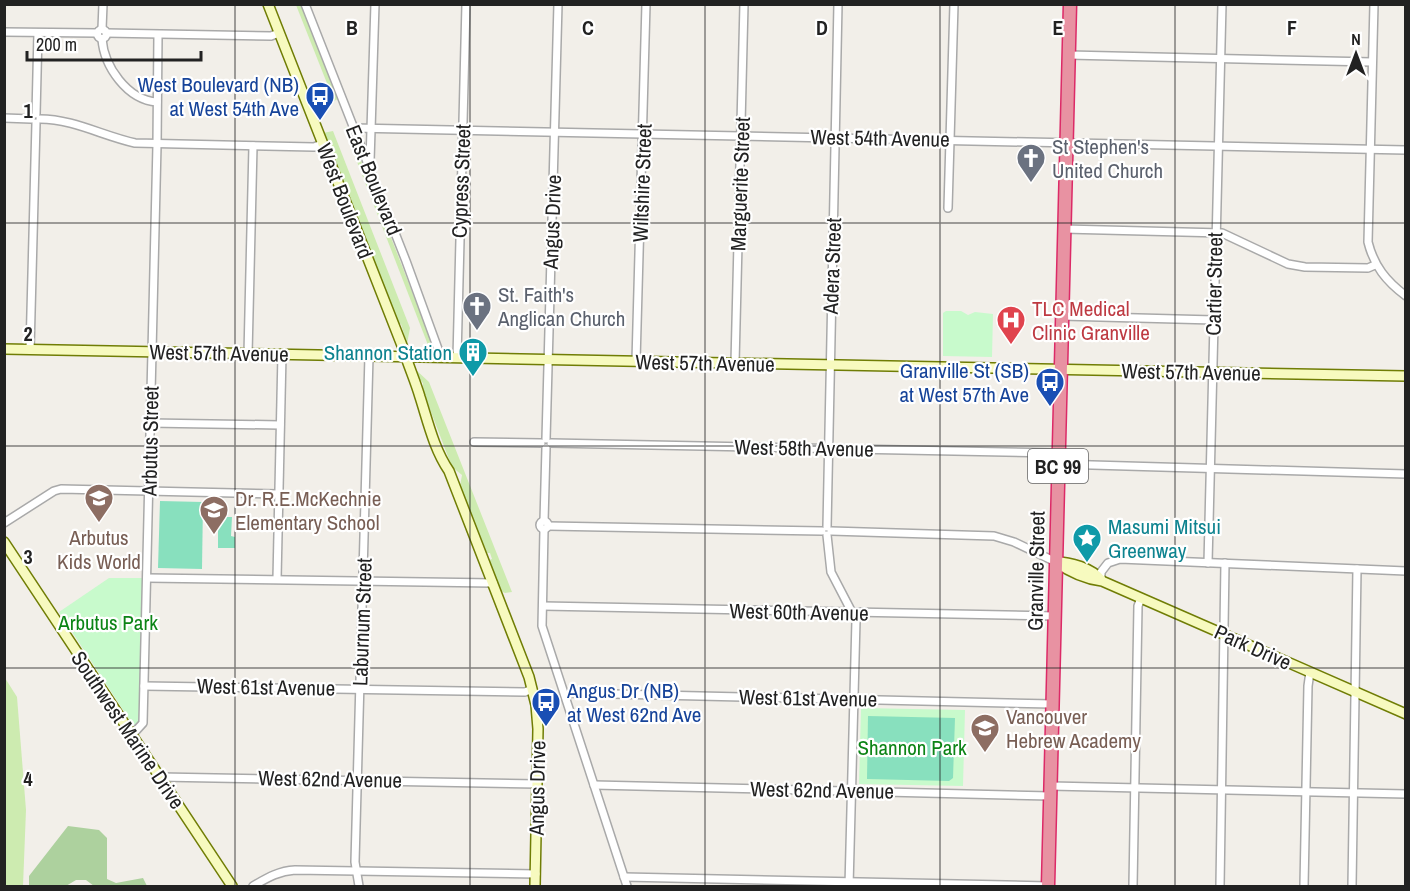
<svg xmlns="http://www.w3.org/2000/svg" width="1410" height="891" font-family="'Archivo Narrow',sans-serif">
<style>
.grass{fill:#cdebb0}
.forest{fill:#add19e}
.park{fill:#c8facc}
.pitch{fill:#88e0be}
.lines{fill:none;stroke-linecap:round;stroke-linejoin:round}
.street-casing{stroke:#a9a9a9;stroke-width:10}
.secondary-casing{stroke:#707d05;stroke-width:12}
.highway-casing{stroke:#dc2a67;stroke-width:15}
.street{stroke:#fff;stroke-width:7}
.secondary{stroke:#f7fabf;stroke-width:9}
.highway{stroke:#e892a2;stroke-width:12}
.grid{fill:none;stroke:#222;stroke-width:1.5;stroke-opacity:0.55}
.labels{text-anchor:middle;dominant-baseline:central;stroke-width:4.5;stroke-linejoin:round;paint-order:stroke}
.shield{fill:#fff;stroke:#646464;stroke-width:1.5}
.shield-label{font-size:20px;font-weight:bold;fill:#222}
.transit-label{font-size:21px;fill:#164399;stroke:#fff;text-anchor:end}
.street-label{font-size:21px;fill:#222;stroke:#fff}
.worship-label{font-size:21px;fill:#5b616d;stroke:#fff;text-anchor:start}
.health-label{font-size:21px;fill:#be3a42;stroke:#fff;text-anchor:start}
.culture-label{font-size:21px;fill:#0d838f;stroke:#fff;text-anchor:end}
.education-label{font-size:21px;fill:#785e54;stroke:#fff;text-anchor:start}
.park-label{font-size:21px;fill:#0c8416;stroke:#fff}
.grid-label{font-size:20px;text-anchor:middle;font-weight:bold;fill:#222;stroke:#fff;stroke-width:4.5;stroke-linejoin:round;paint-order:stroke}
</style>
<rect width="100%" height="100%" fill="#f2efe9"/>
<!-- grass -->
<g class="grass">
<path d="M296 5H301L338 99 334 101Z"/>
<path d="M348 127 432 343 428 345 344 128Z"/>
<path d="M333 131 410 328 407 344 401 324 398 325 323 133Z"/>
<path d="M415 369 429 382 512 592 505 593 499 590 489 560 492 559 490 553H487L460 486 462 475 452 467 423 391V383L418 378Z"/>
<path d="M5 678 17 697 26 810 23 886H5Z"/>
</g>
<!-- forest -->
<path class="forest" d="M68 826 99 830 107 838V879L116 883 143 878 147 886H94L86 880H76L66 886H29V876Z"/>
<!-- park -->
<g class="park">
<path d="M946 311H961L968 315 975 312 993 314 992 357 943 356V313Z"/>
<path d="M109 578H145L141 721 139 724 135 725 131 722 59 612Z"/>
<path d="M861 708 965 710 963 786 859 784Z"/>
</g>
<!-- pitch -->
<g class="pitch">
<path d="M160 501 203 502 202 569 158 568Z"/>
<path d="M218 517H232L231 536 235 537V548H218Z"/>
<path d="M868 716 955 718 953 778 949 781 867 779Z"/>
</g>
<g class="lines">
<!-- street casing -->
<g class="street-casing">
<g id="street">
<path d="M305 4 406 261 438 349V357"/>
<path d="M1374 4 1368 242C1374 266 1386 281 1406 296"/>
<path d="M102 29 103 4"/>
<circle cx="102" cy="34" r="4.5"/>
<path d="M4 32 97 33"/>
<path d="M106 33 271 36 279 33"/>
<path d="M102 39C104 66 127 100 157 102"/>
<path d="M1069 55 1372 62"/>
<path d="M36 114 38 33"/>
<path d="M4 118 31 119"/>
<path d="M40 119C73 119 103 136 135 143L314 147 322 144"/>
<path d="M354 128 1406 150"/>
<path d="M368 164 370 161 375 4"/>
<path d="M948 208 954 4"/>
<path d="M1064 229 1222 233 1288 264 1305 267 1368 268 1375 265"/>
<path d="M1062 316 1214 320"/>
<path d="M30 350 36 123"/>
<path d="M248 354 253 146"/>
<path d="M457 358 466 4"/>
<path d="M636 361 646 4"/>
<path d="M735 363 744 4"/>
<path d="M150 423 280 425"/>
<path d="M546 439 558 4"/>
<path d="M474 442 541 443"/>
<path d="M551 443 1058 453"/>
<path d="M1058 464 1406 474"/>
<circle cx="544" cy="525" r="4"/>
<path d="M544 521 546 448"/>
<path d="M4 523 54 491 61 489 278 494"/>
<path d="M548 526 822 531"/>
<path d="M827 527 838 4"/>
<path d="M544 530 542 626 627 886"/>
<path d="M831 531 994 536 1014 542 1056 562"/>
<path d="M827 535 831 572 856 620 849 886"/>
<path d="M1208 563 1222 4"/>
<path d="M147 578 493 583"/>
<path d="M277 579 282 354"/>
<path d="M1101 580V572L1108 563 1120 559 1406 571"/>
<path d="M543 606 1055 616"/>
<path d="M144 686 525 692 532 689"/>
<path d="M565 695 571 693 1052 704"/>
<path d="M132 735 143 723 157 145 158 35"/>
<path d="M160 777 537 784"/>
<path d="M594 785 1050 796"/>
<path d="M1051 786 1406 794"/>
<path d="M624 877 1048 886"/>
<path d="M253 886C267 878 278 871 295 870L536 874"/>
<path d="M359 886 355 862 369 356"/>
<path d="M1133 886 1138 606 1141 598"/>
<path d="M1220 886 1225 563"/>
<path d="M1304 886 1308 686 1310 672"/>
<path d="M1352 886 1357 569"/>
</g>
</g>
<!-- secondary casing -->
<g class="secondary-casing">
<g id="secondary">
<path d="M268 4 403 348C408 365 415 380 420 397 428 422 434 449 449 471L529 677 536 705 538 729 535 886"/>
<path d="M4 349 1406 376"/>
<path d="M4 542 232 886"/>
<path d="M1056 562C1070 572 1086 579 1102 581L1406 714"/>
<path d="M1056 562C1070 562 1092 568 1101 580"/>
</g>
</g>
<!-- highway casing -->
<g class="highway-casing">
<path id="highway" d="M1048 886 1070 4"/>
</g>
<!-- street -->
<use href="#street" class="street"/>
<!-- secondary -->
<use href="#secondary" class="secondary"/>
<!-- highway -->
<use href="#highway" class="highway"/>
</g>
<!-- grid -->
<path class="grid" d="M235 4V886M470 4V886M705 4V886M940 4V886M1175 4V886M4 223H1406M4 446H1406M4 668H1406"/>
<!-- icons -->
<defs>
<g id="bus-pin" transform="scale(1.5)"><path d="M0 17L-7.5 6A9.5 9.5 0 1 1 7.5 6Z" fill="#1a4fb4" stroke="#fff"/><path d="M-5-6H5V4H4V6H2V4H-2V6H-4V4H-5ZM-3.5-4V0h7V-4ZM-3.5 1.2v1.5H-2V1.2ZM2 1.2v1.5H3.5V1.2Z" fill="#fff"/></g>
<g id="church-pin" transform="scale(1.5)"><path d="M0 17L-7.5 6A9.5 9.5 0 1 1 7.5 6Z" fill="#6b7280" stroke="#fff"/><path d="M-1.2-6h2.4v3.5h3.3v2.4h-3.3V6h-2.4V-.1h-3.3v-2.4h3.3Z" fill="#fff"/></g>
<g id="hospital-pin" transform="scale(1.5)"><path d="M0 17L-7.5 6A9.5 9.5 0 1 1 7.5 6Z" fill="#e0444e" stroke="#fff"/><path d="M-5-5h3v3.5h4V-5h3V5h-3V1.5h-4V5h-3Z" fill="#fff"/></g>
<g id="building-pin" transform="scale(1.5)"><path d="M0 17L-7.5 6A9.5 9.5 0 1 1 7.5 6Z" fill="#0f9aa8" stroke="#fff"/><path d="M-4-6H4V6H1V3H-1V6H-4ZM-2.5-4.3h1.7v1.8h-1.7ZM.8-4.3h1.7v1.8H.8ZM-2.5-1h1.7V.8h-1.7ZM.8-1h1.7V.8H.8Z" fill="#fff"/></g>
<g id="school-pin" transform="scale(1.5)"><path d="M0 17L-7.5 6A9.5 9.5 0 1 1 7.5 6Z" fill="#8d6e63" stroke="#fff"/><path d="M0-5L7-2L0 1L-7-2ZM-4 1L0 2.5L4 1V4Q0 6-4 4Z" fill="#fff"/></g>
<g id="sight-pin" transform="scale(1.5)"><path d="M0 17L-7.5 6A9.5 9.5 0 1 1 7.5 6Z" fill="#0f9aa8" stroke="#fff"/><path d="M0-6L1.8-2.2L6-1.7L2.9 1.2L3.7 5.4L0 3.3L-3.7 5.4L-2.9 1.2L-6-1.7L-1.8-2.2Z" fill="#fff"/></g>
</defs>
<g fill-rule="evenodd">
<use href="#bus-pin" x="320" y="96"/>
<use href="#church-pin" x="1031" y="158"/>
<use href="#church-pin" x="477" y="306"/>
<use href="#hospital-pin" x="1011" y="320"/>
<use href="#building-pin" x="473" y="352"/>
<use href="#bus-pin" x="1050" y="382"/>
<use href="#school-pin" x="99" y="498"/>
<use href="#school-pin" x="214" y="510"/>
<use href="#sight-pin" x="1087" y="538"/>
<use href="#bus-pin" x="546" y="702"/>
<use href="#school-pin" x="985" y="728"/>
</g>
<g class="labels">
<!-- shield labels -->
<rect class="shield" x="1028" y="449" width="60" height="34" rx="4.5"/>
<g class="shield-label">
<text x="1058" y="466">BC 99</text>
</g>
<!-- transit labels -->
<g class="transit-label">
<text x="299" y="84">West Boulevard (NB)<tspan x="299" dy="24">at West 54th Ave</tspan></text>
<text x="1029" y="370">Granville St (SB)<tspan x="1029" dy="24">at West 57th Ave</tspan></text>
<text x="567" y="690" text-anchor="start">Angus Dr (NB)<tspan x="567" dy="24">at West 62nd Ave</tspan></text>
</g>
<!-- street labels -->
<g class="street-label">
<text transform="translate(880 138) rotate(1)">West 54th Avenue</text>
<text transform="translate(374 180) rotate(68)">East Boulevard</text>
<text transform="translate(461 181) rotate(-88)">Cypress Street</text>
<text transform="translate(642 183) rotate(-88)">Wiltshire Street</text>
<text transform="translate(740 184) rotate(-88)">Marguerite Street</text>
<text transform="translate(345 201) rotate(69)">West Boulevard</text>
<text transform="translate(552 222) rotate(-88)">Angus Drive</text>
<text transform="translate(832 266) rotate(-88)">Adera Street</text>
<text transform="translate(1214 284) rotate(-89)">Cartier Street</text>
<text transform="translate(219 353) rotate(1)">West 57th Avenue</text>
<text transform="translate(705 363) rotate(1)">West 57th Avenue</text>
<text transform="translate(1191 372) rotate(1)">West 57th Avenue</text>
<text transform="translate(150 441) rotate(-89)">Arbutus Street</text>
<text transform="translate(804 448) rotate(1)">West 58th Avenue</text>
<text transform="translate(1036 571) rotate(-89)">Granville Street</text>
<text transform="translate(799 612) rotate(1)">West 60th Avenue</text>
<text transform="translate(362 622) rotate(-88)">Laburnum Street</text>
<text transform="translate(1253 647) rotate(24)">Park Drive</text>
<text transform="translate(266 687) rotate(1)">West 61st Avenue</text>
<text transform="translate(808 698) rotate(1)">West 61st Avenue</text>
<text transform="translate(128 730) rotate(56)">Southwest Marine Drive</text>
<text transform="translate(330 779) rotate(1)">West 62nd Avenue</text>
<text transform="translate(537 788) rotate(-89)">Angus Drive</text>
<text transform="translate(822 790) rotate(1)">West 62nd Avenue</text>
</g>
<!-- worship labels -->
<g class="worship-label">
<text x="1052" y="146">St Stephen's<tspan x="1052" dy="24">United Church</tspan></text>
<text x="498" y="294">St. Faith's<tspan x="498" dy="24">Anglican Church</tspan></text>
</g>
<!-- health labels -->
<g class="health-label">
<text x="1032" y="308">TLC Medical<tspan x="1032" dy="24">Clinic Granville</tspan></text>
</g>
<!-- culture labels -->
<g class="culture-label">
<text x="452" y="352">Shannon Station</text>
<text x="1108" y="526" text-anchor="start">Masumi Mitsui<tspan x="1108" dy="24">Greenway</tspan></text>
</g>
<!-- education labels -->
<g class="education-label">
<text x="235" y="498">Dr. R.E.McKechnie<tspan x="235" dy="24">Elementary School</tspan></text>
<text x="99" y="537" text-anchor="middle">Arbutus<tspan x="99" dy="24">Kids World</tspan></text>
<text x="1006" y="716">Vancouver<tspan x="1006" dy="24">Hebrew Academy</tspan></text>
</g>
<!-- park labels -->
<g class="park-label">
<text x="108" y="622">Arbutus Park</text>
<text x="912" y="747">Shannon Park</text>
</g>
</g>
<g class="grid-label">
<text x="352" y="35">B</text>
<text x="588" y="35">C</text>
<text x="822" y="35">D</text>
<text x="1058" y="35">E</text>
<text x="1292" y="35">F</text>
<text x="28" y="118">1</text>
<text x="28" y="341">2</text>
<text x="28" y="564">3</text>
<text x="28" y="786">4</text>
</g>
<!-- border -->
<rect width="1410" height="891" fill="none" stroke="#222222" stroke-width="12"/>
<!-- north arrow -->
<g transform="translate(1356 54)" stroke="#ffffff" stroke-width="4.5" paint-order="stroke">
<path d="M0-4.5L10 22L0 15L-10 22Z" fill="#222222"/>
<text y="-9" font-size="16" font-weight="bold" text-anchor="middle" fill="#222222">N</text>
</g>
<!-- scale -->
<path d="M27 51v9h174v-9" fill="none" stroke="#222222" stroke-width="3"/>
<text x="36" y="51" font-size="18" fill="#222222" stroke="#ffffff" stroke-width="4.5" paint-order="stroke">200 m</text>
</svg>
